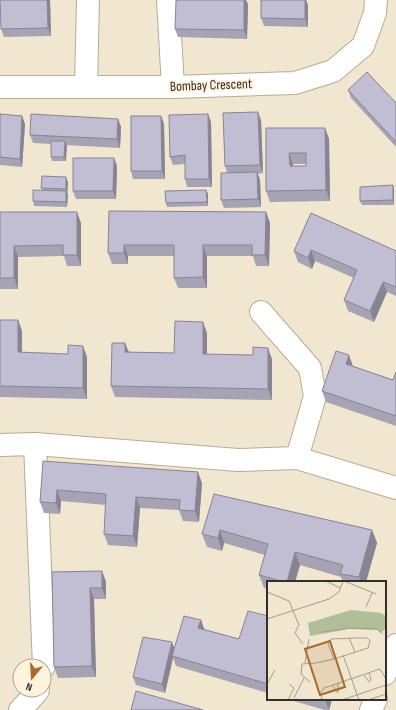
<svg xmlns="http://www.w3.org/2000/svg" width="396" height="710" font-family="'Sofia Sans Condensed',sans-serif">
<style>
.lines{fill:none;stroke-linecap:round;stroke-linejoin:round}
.minor-casing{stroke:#b6ac97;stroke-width:24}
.minor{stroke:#fff;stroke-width:22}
.wall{fill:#a6a3b5;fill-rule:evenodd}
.shaded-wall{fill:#878494}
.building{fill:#c1bdd3;stroke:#878494;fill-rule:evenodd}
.labels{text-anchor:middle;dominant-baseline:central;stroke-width:3.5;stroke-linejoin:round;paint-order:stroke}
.street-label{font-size:14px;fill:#342f27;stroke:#fef3dd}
.inset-road{fill:none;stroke:#a59d8c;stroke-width:1}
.view{fill:#a76b2e;fill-opacity:0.15;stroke:#a76b2e;stroke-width:2}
.inset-edge{fill:none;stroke:#342f27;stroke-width:2}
</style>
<rect width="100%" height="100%" fill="#f1e6d0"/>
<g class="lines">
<!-- minor casing -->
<g class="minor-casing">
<g id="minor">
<path d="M168 0 173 87"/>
<path d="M0 87H173L295 83 333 71 363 46 375 13 376 0"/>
<path d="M86 87 88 0"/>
<path d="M261 312 310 368 315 396 297 458"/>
<path d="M35 444 44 666"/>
<path d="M0 445 35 444 238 460 297 458 396 488"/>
<path d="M385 674 396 645"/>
<path d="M20 710 37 692 38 690"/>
<path d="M371 710 376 699"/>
</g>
</g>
<!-- minor -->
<use href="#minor" class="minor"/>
</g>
<!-- wall -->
<g class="wall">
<path d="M50 0 51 36 4 37 1 29Z"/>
<path d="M261 0H306L308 5V27L264 26 261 18Z"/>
<path d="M248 4 247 39 178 37 175 29Z"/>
<path d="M348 90 396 103V147L351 98Z"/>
<path d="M0 114 22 116 25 124 22 167 0 165Z"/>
<path d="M161 116 164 124 165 179H133L131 171Z"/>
<path d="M118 119 121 127 120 148 66 145V161H52L51 157V144L33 143 30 135Z"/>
<path d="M261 120 263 173 258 174 260 180 261 207 224 208 221 200 227 172 225 166Z"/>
<path d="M211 122 212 187H187L185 179V164L173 165 170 157Z"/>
<path d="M266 128H325L329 139 330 201 270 202 266 191ZM293 164H306V166H293Z"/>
<path d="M114 158 117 166 116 199H76L73 191Z"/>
<path d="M68 182 67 207 34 206 33 201 42 190 41 188Z"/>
<path d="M393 185 394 189V205H362L360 201Z"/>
<path d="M206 190 208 194V206L167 207 166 203Z"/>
<path d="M109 211 266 212 270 223 269 266H256L253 256H207V288H178L174 278V256H128V264H112L108 253Z"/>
<path d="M0 212 81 223V266H67L64 256 18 257V289H0Z"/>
<path d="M311 213 396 251V296L387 292 374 322 348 311 344 300 354 278 315 261 312 269 298 262 294 251Z"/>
<path d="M0 320H18L22 331V353L87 357V399L0 397Z"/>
<path d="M207 333V354L272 359V400L115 397 111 386 125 343 129 352 174 353Z"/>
<path d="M353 366 393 380 396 372V426L326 402 322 391Z"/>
<path d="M43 461 202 483 199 522 183 521 179 510 140 508 137 547 108 545 104 534 106 505 61 501 60 514 44 513 40 502Z"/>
<path d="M214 494 372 530 377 543 366 582H343L341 577 300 565 295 582H268V589L264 588 259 575 265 555 224 543 222 551 207 547 202 534Z"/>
<path d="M102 571 106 582V599H94L96 677 58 678 54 667 52 572Z"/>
<path d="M268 616V693L176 666 173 658 165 693 136 685 133 677 175 648 201 620 204 629 239 639Z"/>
<path d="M287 699H332L329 710H325Z"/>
</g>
<!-- shaded-wall -->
<g class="shaded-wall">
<path d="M47 0H50L51 36 48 28Z"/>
<path d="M244 0H246L248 4 247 39 244 30Z"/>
<path d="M305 0H306L308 5V27L305 19Z"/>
<path d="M258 112 261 120 263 173 260 165Z"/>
<path d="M208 114 211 122 212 187 209 179Z"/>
<path d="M22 116 25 124 22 167 20 159Z"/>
<path d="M161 116 164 124 165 179 162 171Z"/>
<path d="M118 119 121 127 120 148 117 139Z"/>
<path d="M325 128 329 139 330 201 326 190Z"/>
<path d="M65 141 67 146 66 161 64 157Z"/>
<path d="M289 153 293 164 294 177 290 166Z"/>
<path d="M114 158 117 166 116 199 113 191Z"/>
<path d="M257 172 260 180 261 207 258 199Z"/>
<path d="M66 177 68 182 67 193 66 189Z"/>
<path d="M393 185 394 189V205L393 200Z"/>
<path d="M206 190 208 194V206L207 202Z"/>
<path d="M66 191 68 195 67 207 66 202Z"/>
<path d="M77 212 81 223V266L77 255Z"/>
<path d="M266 212 270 223 269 266 265 255Z"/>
<path d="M124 245 128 256V264L124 253Z"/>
<path d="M203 245 207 256V288L203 277Z"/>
<path d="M14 246 18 257V289L14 278Z"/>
<path d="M311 250 315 261 312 269 308 258Z"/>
<path d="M383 282 387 292 374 322 370 311Z"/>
<path d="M18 320 22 331V363L18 352Z"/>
<path d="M203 322 207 333V365L203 354Z"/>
<path d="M125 343 129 354 125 352Z"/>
<path d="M83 346 87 357V399L83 388Z"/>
<path d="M268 348 272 359V400L268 389Z"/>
<path d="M349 355 353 366 346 364Z"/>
<path d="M198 472 202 483 199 522 195 511Z"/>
<path d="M57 490 61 501 60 514 56 503Z"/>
<path d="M136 497 140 508 137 547 133 536Z"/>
<path d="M220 530 224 543 222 551 218 538Z"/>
<path d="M372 530 377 543 366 582H361L359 577Z"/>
<path d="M295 552 300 565 295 582H287Z"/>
<path d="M102 571 106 582V599L102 588Z"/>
<path d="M90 588 94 599 96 677 92 666Z"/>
<path d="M201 620 205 631 198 628Z"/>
<path d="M172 642 175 650 172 656 173 658 165 693 162 684Z"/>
<path d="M325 699H332L329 710 325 700Z"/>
</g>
<!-- building -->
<g class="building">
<path d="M0 0H47L48 28 1 29Z"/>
<path d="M176 0H244V30L175 29Z"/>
<path d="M261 0H305V19L261 18Z"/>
<path d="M367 72 396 103V142L348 90Z"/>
<path d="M258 112 260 165 225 166 223 113Z"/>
<path d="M0 114 22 116 20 159 0 157Z"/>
<path d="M31 114 118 119 117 139 30 135Z"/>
<path d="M208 114 209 179H185V155L170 157 169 115Z"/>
<path d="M131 116H161L162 171H131Z"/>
<path d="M266 128H325L326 190 266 191ZM289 153H306V166H290Z"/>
<path d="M51 141H65L64 157H51Z"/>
<path d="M73 158H114L113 191H73Z"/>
<path d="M257 172 258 199 221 200V173Z"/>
<path d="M42 176 66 177V189L41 188Z"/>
<path d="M393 185V200L360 201V187Z"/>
<path d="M33 190 66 191V202L33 201Z"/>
<path d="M206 190 207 202 166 203 165 191Z"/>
<path d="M109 211 266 212 265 255H252V245H203V277L174 278V245H124V253H108Z"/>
<path d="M0 212H77V255H63V245L14 246V278H0Z"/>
<path d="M311 213 396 251V287L383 282 370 311 344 300 357 270 311 250 308 258 294 251Z"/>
<path d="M0 320H18V352L68 354V345L83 346V388L0 386Z"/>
<path d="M175 321 203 322V354L253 355V347L268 348V389L111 386 112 343H125V352L174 353Z"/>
<path d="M336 351 349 355 346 364 393 380 396 372V416L322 391Z"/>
<path d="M43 461 198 472 195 511 179 510 180 500 136 497 133 536 104 534 106 494 57 490 56 503 40 502Z"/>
<path d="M214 494 372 530 359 577 340 574 343 565 295 552 287 582H284L259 575 268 544 220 530 218 538 202 534Z"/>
<path d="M102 571V588H90L92 666 54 667 52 572Z"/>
<path d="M248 611 268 616V684L172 656 184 616 201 620 198 628 239 639Z"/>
<path d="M143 637 172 642 162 684 133 677Z"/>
<path d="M136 691 203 710H131Z"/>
</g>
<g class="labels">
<!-- street labels -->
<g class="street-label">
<text transform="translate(211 85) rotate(-2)">Bombay Crescent</text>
</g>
</g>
<!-- overview -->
<g transform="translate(267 581)">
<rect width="119" height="119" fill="#f1e6d0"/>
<path d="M84 29 114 32 119 35V48L113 52 111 49 82 48 43 55 41 42Z" fill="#b0bf97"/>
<path class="inset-road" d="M59 0 73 7M77 0 109 13M0 11 22 20 32 44 28 52 36 63M99 26 105 12M0 38 62 18 72 11 76 0M55 51 83 47 110 48 116 53M82 57 88 71M76 74 92 119M38 82 42 58M97 94 102 101 104 99 102 92M43 101 34 93 35 83 49 82 67 78 101 67 103 60 100 57H88L64 58 61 63 67 78M0 103 8 89M65 104 71 112V102M27 117 37 97M21 119 27 107 22 103M55 119 54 111 57 107 113 88 119 98M75 119 119 104M101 119 119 113"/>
<path class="view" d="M63 60 78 106 53 114 38 68Z"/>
<rect width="119" height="119" class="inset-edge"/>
</g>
<!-- north arrow -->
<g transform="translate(32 678) rotate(198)"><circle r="19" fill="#fef3dd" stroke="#ada594"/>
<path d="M0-3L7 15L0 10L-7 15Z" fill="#a76b2e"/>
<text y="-6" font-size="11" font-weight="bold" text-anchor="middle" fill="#342f27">N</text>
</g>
</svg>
